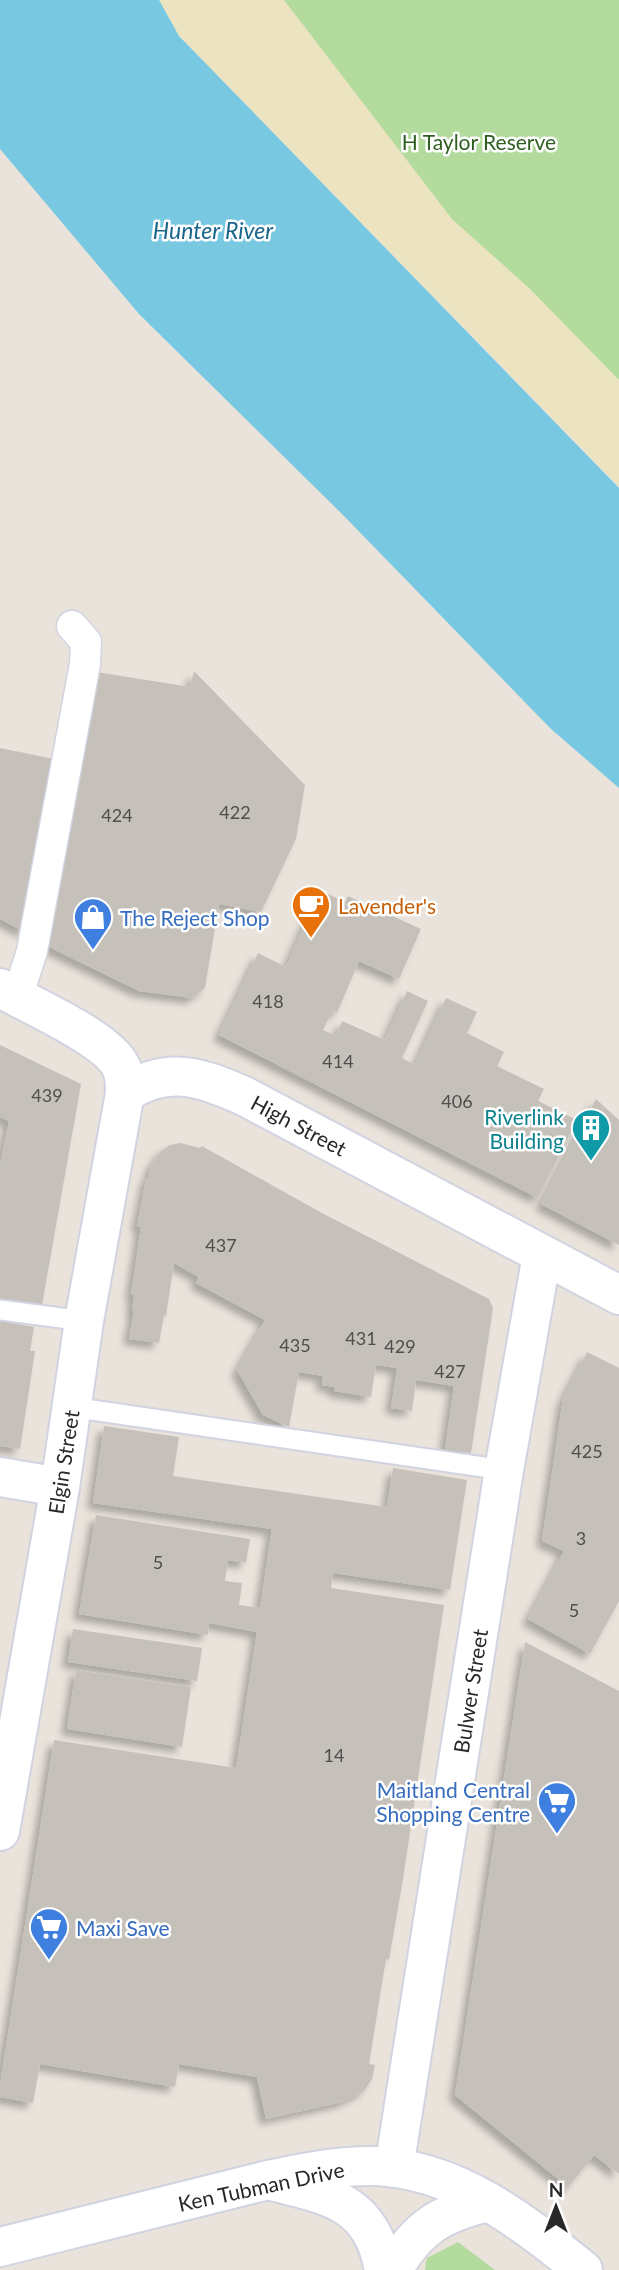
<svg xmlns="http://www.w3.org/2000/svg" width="619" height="2270" font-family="Lato,sans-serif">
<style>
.green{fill:#b3db9d}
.sand{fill:#ece4c1}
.water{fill:#78c8e2}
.building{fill:#c5c1ba;filter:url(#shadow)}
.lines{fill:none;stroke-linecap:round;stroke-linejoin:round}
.service-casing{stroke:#d1d4e0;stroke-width:23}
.pedestrian-casing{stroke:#d1d4e0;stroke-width:33}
.minor-casing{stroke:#d1d4e0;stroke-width:42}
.secondary-casing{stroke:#d1d4e0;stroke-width:42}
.service{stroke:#fff;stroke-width:19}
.pedestrian{stroke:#fff;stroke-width:30}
.minor{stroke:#fff;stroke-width:38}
.secondary{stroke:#fff;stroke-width:38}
.labels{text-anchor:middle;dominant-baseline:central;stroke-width:5;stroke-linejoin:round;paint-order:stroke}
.number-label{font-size:18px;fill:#4f4e4c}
.park-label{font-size:21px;fill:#2e5e20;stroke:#fff}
.food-label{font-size:21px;fill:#c56008;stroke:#fff;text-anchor:start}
.shop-label{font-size:21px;fill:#366cbe;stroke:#fff;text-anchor:start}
.culture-label{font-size:21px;fill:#0d838f;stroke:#fff;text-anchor:end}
.street-label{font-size:21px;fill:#282828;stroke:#fff}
.water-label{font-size:23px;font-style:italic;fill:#1a678b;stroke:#fff}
</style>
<defs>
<filter id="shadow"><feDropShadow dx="-6" dy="6" stdDeviation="3.5" flood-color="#0004"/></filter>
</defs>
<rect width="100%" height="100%" fill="#e9e3db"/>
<!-- green -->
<g class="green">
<path d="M159 0H619V486Z"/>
<path d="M458 2242 495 2270H425L427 2258Z"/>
</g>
<!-- sand -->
<path class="sand" d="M159 0H284L452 219 530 289 619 380V486L179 36Z"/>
<!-- water -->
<path class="water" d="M0 0H159L179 36 619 488V788L550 728 343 515 139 314 0 149Z"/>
<!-- building -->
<g class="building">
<path d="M90 671 190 687 194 671 305 785 296 839 261 912 219 904 205 988 192 998 139 991 43 944Z"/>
<path d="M0 748 59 760 25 932 0 919Z"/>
<path d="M320 890 345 902 348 896 421 929 399 979 359 961 337 1013 332 1011 323 1030 336 1036 342 1021 385 1040 407 991 428 1001 402 1058 415 1065 446 998 477 1012 467 1033 504 1052 497 1066 544 1089 538 1101 577 1120 538 1198 219 1035 258 953 286 967Z"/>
<path d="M0 1045 81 1084 42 1305 0 1298V1165L9 1121 0 1117Z"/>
<path d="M596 1099 619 1120V1245L541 1204Z"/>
<path d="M181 1143 200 1148 202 1146 322 1213 489 1299 493 1308 471 1453 445 1449 454 1386 416 1380 412 1411 391 1408 397 1368 376 1365 371 1397 334 1391V1387L322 1385 323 1376 299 1372 289 1427 263 1415 237 1370 265 1320 196 1283 199 1277 174 1263 166 1316 164 1315 159 1343 129 1339 134 1311H132L134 1295H131L141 1227H137L146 1179H148L151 1166 161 1151 170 1145Z"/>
<path d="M0 1321 34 1327 30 1351H35L20 1449 0 1446Z"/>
<path d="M587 1352 619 1368V1601L590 1654 528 1619 564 1551 542 1541 563 1399Z"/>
<path d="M104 1426 179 1437 173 1476 387 1507 393 1468 467 1480 450 1590 333 1573 331 1588 444 1605 403 1879 389 1960 386 1959 369 2064 375 2065 372 2079 364 2091 342 2102 266 2119 257 2077 179 2064 175 2087 40 2064 33 2103 0 2097V2085L54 1740 236 1768 257 1632 209 1623 208 1635 79 1614 96 1515 250 1539 246 1563 228 1560 225 1581 242 1583 239 1605 260 1608 272 1529 93 1503Z"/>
<path d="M73 1629 202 1648 197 1681 68 1662Z"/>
<path d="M525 1642 619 1691V2174L594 2155 568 2187 455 2095Z"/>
<path d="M76 1670 191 1687 182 1747 67 1729Z"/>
</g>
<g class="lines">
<!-- service casing -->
<g class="service-casing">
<g id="service">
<path d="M0 1310 84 1321"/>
<path d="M71 1407 504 1470"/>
</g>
</g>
<!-- pedestrian casing -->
<g class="pedestrian-casing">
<path id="pedestrian" d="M17 998 32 951 85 664 86 642 72 626"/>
</g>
<!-- minor casing -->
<g class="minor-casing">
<g id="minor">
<path d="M0 988C28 1004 109 1039 121 1067 125 1075 125 1085 125 1093L84 1321 60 1487 0 1831"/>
<path d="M125 1093C168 1065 201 1077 244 1096L619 1295"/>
<path d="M0 1477 60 1487"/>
<path d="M394 2168 504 1470 542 1255"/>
<path d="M268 2180C329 2196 371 2200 384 2270"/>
<path d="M393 2270C417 2227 442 2213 488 2202"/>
</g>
</g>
<!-- secondary casing -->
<g class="secondary-casing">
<path id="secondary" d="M0 2247 268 2180C303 2173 339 2165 375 2166 456 2169 522 2221 583 2270"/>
</g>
<!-- service -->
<use href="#service" class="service"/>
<!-- pedestrian -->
<use href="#pedestrian" class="pedestrian"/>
<!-- minor -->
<use href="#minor" class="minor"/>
<!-- secondary -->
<use href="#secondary" class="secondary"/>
</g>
<!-- icons -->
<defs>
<g id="cafe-pin" transform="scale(2.0125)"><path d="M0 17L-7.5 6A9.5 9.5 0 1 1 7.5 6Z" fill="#e8710a" stroke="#fff"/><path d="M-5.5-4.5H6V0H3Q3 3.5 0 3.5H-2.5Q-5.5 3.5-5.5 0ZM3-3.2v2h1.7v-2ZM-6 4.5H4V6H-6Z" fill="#fff"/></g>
<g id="shop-pin" transform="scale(2.0125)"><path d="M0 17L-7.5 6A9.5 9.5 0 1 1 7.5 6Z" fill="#3f7fe0" stroke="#fff"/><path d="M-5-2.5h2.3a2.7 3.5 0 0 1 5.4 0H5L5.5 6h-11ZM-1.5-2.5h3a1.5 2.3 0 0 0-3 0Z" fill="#fff"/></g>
<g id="building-pin" transform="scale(2.0125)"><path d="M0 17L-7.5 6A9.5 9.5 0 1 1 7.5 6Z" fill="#0f9aa8" stroke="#fff"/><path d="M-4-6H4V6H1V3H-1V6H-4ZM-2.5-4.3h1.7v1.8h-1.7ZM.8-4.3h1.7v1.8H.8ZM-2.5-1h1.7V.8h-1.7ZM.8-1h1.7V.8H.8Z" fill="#fff"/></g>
<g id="supermarket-pin" transform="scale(2.0125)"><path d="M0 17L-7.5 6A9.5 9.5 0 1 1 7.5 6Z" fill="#3f7fe0" stroke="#fff"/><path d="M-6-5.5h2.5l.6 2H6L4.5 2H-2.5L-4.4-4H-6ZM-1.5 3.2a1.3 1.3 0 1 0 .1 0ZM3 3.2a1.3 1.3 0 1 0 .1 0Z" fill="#fff"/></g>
</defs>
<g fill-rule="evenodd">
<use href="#cafe-pin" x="311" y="905"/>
<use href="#shop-pin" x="93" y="917"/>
<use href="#building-pin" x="591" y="1128"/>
<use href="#supermarket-pin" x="557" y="1801"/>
<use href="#supermarket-pin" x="49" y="1927"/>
</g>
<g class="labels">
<!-- number labels -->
<g class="number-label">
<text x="235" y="812">422</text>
<text x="117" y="815">424</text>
<text x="268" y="1001">418</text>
<text x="338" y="1061">414</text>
<text x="47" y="1095">439</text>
<text x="457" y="1101">406</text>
<text x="221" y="1245">437</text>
<text x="361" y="1338">431</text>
<text x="295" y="1345">435</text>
<text x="400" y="1346">429</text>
<text x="450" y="1371">427</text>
<text x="587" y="1451">425</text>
<text x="581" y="1538">3</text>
<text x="158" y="1562">5</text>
<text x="574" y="1610">5</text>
<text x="334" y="1755">14</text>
</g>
<!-- park labels -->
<g class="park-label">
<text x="479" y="141">H Taylor Reserve</text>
</g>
<!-- food labels -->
<g class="food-label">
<text x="338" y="905">Lavender's</text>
</g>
<!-- shop labels -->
<g class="shop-label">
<text x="120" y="917">The Reject Shop</text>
<text x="530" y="1789" text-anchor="end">Maitland Central<tspan x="530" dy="24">Shopping Centre</tspan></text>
<text x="76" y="1927">Maxi Save</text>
</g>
<!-- culture labels -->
<g class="culture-label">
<text x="564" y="1116">Riverlink<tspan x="564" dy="24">Building</tspan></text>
</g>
<!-- street labels -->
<g class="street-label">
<text transform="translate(299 1125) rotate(28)">High Street</text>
<text transform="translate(63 1462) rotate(-81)">Elgin Street</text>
<text transform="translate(470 1691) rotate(-81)">Bulwer Street</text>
<text transform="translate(261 2186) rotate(-12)">Ken Tubman Drive</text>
</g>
<!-- water labels -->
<g class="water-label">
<text x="213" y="230">Hunter River</text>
</g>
</g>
<!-- north arrow -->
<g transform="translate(556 2207)" stroke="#ffffff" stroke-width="5" paint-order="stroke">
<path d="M0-5L12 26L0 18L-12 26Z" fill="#282828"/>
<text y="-10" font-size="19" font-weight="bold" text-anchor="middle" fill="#282828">N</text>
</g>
</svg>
